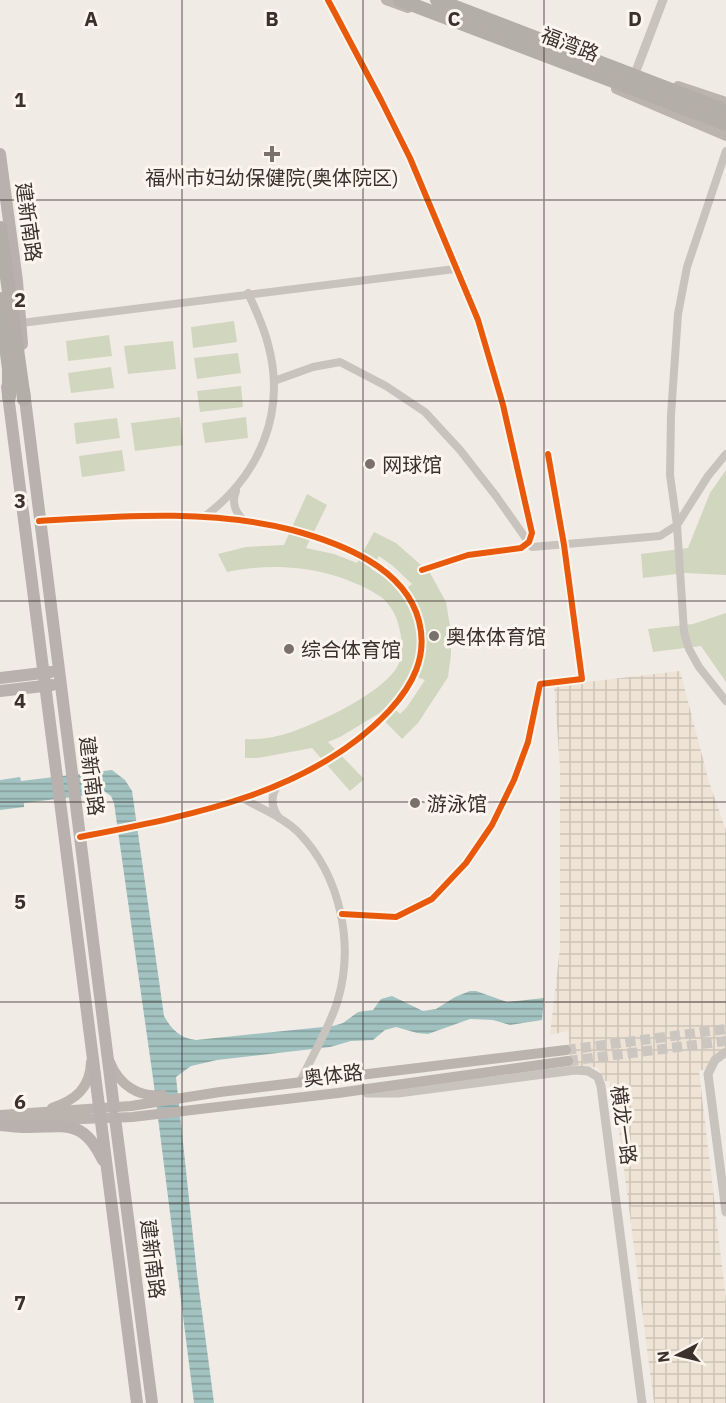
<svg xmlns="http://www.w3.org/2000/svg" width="726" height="1403" font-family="'IBM Plex Sans','Noto Sans SC',sans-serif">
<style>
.pitch{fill:#d1d6bf;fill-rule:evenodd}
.plaza{fill:url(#plaza-grid)}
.water{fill:url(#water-rules)}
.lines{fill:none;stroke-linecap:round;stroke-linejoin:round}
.secondary-tunnel{stroke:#ccc6c0;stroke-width:10;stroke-dasharray:10 5;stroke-linecap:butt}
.minor{stroke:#c9c3be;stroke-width:8}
.tertiary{stroke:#c9c3be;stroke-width:9}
.secondary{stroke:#bab3ae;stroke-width:10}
.primary{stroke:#b8b1ad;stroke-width:12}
.trunk{stroke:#b4aea8;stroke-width:14}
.cycleway-casing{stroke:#fbf5ee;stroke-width:10}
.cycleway{stroke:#e8590c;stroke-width:6}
.grid{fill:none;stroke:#3b302b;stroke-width:1.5;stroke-opacity:0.55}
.poi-dot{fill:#7a716c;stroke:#fbf5ee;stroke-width:2}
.labels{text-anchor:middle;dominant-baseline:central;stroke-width:6;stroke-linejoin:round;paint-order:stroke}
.street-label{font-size:20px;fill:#3b302b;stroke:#fbf5ee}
.poi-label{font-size:20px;fill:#3b302b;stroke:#fbf5ee;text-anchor:start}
.grid-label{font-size:20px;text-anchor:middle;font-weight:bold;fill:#3b302b;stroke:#fbf5ee;stroke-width:6;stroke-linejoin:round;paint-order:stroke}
</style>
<defs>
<pattern id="plaza-grid" width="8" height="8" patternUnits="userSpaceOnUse" patternTransform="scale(1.5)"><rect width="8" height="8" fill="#eee3d5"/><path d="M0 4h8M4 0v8" fill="none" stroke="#cdc3b7"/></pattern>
<pattern id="water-rules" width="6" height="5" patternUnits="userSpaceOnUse" patternTransform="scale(1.5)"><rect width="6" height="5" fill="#a1c2c1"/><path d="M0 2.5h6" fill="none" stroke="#849e9d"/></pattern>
</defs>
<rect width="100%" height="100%" fill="#f0ebe5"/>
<!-- pitch -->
<g class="pitch">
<path d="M234 321 237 342 193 348 191 327Z"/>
<path d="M109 335 112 356 68 361 66 341Z"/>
<path d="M173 341 176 369 128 374 124 346Z"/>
<path d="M238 353 241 373 197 379 194 358Z"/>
<path d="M111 367 114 388 71 393 68 373Z"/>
<path d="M241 386 243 407 200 412 197 391Z"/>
<path d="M180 417 183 445 135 451 131 423Z"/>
<path d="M246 417 248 438 205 443 202 423Z"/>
<path d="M117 418 120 438 76 444 74 423Z"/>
<path d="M122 450 125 471 82 477 79 456Z"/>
<path d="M726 470V575L685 573 643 578 641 554 688 548 710 493Z"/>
<path d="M307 494 327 505 306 548 334 554 357 563 374 532 396 543 430 573 446 602 451 632V654L448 677 418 723 402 739 378 714 340 737 328 742 364 779 350 791 312 748 258 758H245V739C275 741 301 729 327 717 347 708 391 684 399 663 404 651 402 639 399 627 397 616 390 604 381 597 337 568 277 561 227 572L218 554 246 547 284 545ZM379 556 393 566 412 584 401 593 385 577 371 569ZM412 675 425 680 407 707 400 714 389 703 400 693Z"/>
<path d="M726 613V682L701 646 653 652 648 629 693 624Z"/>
</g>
<!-- plaza -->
<path class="plaza" d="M680 671 709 782 726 830V1048L712 1057 706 1069 699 1071 726 1300V1403H654L614 1091H611L609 1081H605L597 1067 572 1068 568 1031 550 1035 560 948V767L554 686Z"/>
<!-- water -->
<path class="water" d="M112 770 125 780 132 791 164 1016C172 1030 180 1038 196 1040L333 1026 343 1023 358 1012 373 1010 381 999 392 996 423 1011 436 1009 455 997 470 991H476L507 1002 544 998 542 1020 510 1025 493 1020 470 1019 428 1034 417 1033 396 1027 385 1030 373 1040 351 1041 330 1047 217 1060 191 1066 176 1077 197 1274 214 1403H194L153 1078 114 803 111 796 104 791 96 794 24 803V807L0 810V780L20 777 21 781Z"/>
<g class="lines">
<!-- secondary-tunnel -->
<g class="secondary-tunnel">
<path d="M566 1050 726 1029"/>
<path d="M568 1061 726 1041"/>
</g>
<!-- minor -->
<g class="minor">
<path d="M328 0 381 100 410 158 478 320 503 405 532 533 529 542 521 548 468 555 422 570"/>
<path d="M726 151 687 267 678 314 671 415 670 475 677 525 684 632 689 649 699 667 726 701"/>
<path d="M21 323 455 269"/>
<path d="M274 381 313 367 340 362 386 386 425 412 460 450 496 496 532 547 660 536 677 525 708 476 726 454"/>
<path d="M236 491C231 504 236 513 245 522"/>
<path d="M204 517C259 476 287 413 268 344 264 327 256 310 248 293"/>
<path d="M39 521C123 516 210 509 292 530 340 543 405 567 419 621 428 656 413 685 389 711 311 794 188 816 80 837"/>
<path d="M278 785C270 796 271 807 279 818"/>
<path d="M243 798C261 809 283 817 298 832 341 876 355 945 337 1003 328 1030 312 1056 300 1082"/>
<path d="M342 914 396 917 432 899 466 863 492 825 514 780 528 742 540 684 582 679 564 545 548 454"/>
</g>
<!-- tertiary -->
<g class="tertiary">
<path d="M636 71 663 0"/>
<path d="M726 1052 715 1060 708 1074 726 1212"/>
<path d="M367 1093H398L575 1070 588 1071 598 1077 601 1086 642 1403"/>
</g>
<!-- secondary -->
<g class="secondary">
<path d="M386 0 408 8"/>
<path d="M678 86 726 102"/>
<path d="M616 89 726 136"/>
<path d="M110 1062C119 1085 139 1098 163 1095"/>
<path d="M52 1108C75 1100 90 1089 91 1062"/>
<path d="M0 1115 131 1106 220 1092 566 1050"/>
<path d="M9 1122 132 1117 338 1093 568 1061"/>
</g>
<!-- primary -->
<g class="primary">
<path d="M0 154 17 281 22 344"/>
<path d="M7 387 137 1403"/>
<path d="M24 391 114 1108"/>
<path d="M0 678 51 672"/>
<path d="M0 691 52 685"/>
<path d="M115 1118 152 1403"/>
<path d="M0 1125C8 1126 16 1127 24 1127 63 1128 82 1116 103 1160"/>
</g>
<!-- trunk -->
<g class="trunk">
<path d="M400 0 726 124"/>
<path d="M437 0 726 111"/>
<path d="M0 228 24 399"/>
<path d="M0 299 9 369V397"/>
</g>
<!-- cycleway casing -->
<g class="cycleway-casing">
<g id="cycleway">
<path d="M328 0 381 100 410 158 478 320 503 405 532 533 529 542 521 548 468 555 422 570"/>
<path d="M39 521C123 516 210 509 292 530 340 543 405 567 419 621 428 656 413 685 389 711 311 794 188 816 80 837"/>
<path d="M342 914 396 917 432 899 466 863 492 825 514 780 528 742 540 684 582 679 564 545 548 454"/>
</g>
</g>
<!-- cycleway -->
<use href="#cycleway" class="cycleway"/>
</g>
<!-- grid -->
<path class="grid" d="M182 0V1403M363 0V1403M544 0V1403M0 200H726M0 401H726M0 601H726M0 802H726M0 1002H726M0 1203H726"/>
<!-- markers -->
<g class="poi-dot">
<path d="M269 145h6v6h6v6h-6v6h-6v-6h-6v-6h6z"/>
<circle cx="370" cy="464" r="6"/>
<circle cx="434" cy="636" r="6"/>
<circle cx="289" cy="649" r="6"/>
<circle cx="415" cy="803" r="6"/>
</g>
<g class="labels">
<!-- street labels -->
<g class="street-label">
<text transform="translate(570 44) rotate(21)">福湾路</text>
<text transform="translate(29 222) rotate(82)">建新南路</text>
<text transform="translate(92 776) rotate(83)">建新南路</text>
<text transform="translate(333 1075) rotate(-7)">奥体路</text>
<text transform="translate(624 1125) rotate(82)">横龙一路</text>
<text transform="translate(153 1259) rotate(83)">建新南路</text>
</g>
<!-- poi labels -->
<g class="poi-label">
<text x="272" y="177" text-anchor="middle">福州市妇幼保健院(奥体院区)</text>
<text x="382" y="464">网球馆</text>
<text x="446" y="636">奥体体育馆</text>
<text x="301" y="649">综合体育馆</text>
<text x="427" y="803">游泳馆</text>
</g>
</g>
<g class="grid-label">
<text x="91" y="26">A</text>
<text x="272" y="26">B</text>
<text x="454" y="26">C</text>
<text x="635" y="26">D</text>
<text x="20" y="107">1</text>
<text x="20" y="307">2</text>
<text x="20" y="508">3</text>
<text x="20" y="708">4</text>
<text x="20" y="909">5</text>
<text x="20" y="1109">6</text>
<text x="20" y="1310">7</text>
</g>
<!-- north arrow -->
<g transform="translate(678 1355) rotate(263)" stroke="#fbf5ee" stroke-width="4.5" paint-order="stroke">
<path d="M0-4.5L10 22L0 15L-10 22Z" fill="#3b302b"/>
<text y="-9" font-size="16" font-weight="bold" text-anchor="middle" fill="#3b302b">N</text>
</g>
</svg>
